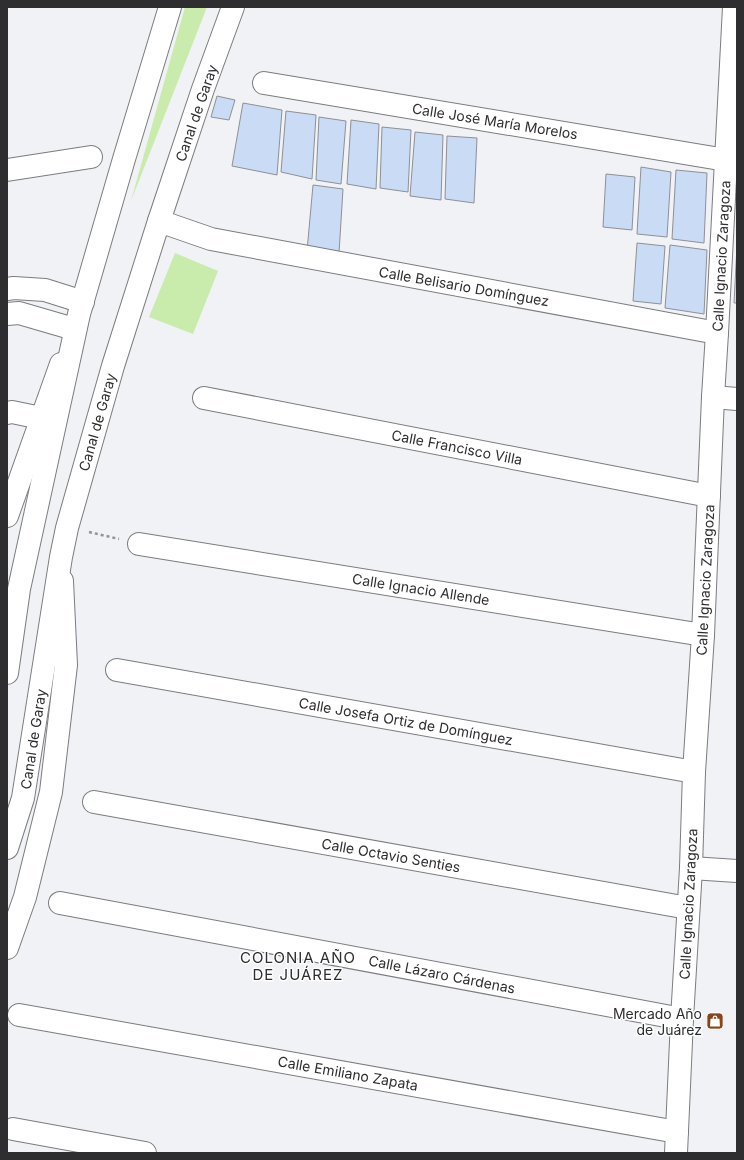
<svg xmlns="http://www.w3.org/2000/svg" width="744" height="1160" font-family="Inter,sans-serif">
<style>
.green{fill:#c9ebac}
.building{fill:#cadbf6;stroke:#8e9093}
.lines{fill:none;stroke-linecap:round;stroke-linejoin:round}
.minor-casing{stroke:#7b7c7f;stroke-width:24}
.major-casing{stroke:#7b7c7f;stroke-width:24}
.highway-casing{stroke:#7b7c7f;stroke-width:24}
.path{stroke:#939496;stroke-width:2.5;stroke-dasharray:3 3;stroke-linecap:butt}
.minor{stroke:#fff;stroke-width:22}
.major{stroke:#fff;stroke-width:22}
.highway{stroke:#fff;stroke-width:22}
.labels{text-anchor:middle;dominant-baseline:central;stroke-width:3;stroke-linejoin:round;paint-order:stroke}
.street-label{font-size:14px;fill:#2e2e30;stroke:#fff}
.poi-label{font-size:14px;fill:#2e2e30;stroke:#fff;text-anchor:end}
.neighbourhood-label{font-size:15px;letter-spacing:1px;fill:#2e2e30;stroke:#fff}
</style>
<rect width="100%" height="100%" fill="#f0f2f5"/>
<!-- green -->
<g class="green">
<path d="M185 7H207L131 201Z"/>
<path d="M175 253 218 271 193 334 149 317Z"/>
</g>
<!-- building -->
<g class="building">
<path d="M217 96 235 100 229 120 211 117Z"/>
<path d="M243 103 282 110 277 175 232 166Z"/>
<path d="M286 111 316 115 312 179 281 172Z"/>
<path d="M319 117 346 121 341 184 316 180Z"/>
<path d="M351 120 379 124 376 189 347 184Z"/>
<path d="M382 127 411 130 408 192 380 188Z"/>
<path d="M415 132 443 135 441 200 410 196Z"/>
<path d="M447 136 477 138 474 203 445 199Z"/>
<path d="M641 167 671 172 667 237 637 234Z"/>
<path d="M676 170 707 173 704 243 672 239Z"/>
<path d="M606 174 635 177 632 230 603 227Z"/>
<path d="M313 185 343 189 339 253 307 251Z"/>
<path d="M637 243 665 246 661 304 633 301Z"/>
<path d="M670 245 707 250 704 314 665 308Z"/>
<path d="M737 246V303H734Z"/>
</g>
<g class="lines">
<!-- minor casing -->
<g class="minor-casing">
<g id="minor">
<path d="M264 83 726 160"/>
<path d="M7 170 91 157"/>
<path d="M159 221 211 239 717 333"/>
<path d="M7 289 14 288 45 290 83 302"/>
<path d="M7 314 19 313 74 329"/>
<path d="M713 397 737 399"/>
<path d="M204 398 709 496"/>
<path d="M7 413 12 412 41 418"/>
<path d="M139 544 703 635"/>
<path d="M117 670 694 772"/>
<path d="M94 802 688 908"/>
<path d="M691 868 737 871"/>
<path d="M60 903 682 1019"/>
<path d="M19 1015 677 1132"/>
<path d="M13 1129 145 1153"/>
<path d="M676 1153 682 1019 691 868 694 772 703 635 713 397 717 333 734 7"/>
</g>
</g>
<!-- major casing -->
<g class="major-casing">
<g id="major">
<path d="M7 516 61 364"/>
<path d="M7 948 25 897 51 792 66 665 62 581"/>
</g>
</g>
<!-- highway casing -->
<g class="highway-casing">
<g id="highway">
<path d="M7 673 19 589 79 314 124 159 170 7"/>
<path d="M7 848 23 798 61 557 67 528 113 366 159 221 203 89 233 7"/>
</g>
</g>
<!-- path -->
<path class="path" d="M89 532 119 539"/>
<!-- minor -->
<use href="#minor" class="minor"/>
<!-- major -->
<use href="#major" class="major"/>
<!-- highway -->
<use href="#highway" class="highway"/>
</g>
<!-- icons -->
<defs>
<g id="shop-square" transform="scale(0.9)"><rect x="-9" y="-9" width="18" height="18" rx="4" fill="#89431d" stroke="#fff"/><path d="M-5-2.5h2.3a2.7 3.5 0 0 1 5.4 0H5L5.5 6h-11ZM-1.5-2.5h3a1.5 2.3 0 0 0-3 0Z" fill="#fff"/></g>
</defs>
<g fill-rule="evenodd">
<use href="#shop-square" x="715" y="1021"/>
</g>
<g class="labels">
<!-- street labels -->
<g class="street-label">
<text transform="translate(196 113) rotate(-71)">Canal de Garay</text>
<text transform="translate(495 121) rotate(9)">Calle José María Morelos</text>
<text transform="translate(721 256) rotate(-87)">Calle Ignacio Zaragoza</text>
<text transform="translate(464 286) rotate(10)">Calle Belisario Domínguez</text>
<text transform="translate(97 422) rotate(-74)">Canal de Garay</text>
<text transform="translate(457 447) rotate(11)">Calle Francisco Villa</text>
<text transform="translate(705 580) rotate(-87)">Calle Ignacio Zaragoza</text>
<text transform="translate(421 589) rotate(9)">Calle Ignacio Allende</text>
<text transform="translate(406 721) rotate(10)">Calle Josefa Ortiz de Domínguez</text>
<text transform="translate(33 739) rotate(-81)">Canal de Garay</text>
<text transform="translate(391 855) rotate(10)">Calle Octavio Senties</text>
<text transform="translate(688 904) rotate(-87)">Calle Ignacio Zaragoza</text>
<text transform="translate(442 974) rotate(11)">Calle Lázaro Cárdenas</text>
<text transform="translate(348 1073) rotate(10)">Calle Emiliano Zapata</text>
</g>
<!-- poi labels -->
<g class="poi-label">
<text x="702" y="1013">Mercado Año<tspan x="702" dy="16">de Juárez</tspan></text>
</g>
<!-- neighbourhood labels -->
<g class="neighbourhood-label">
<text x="298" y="957">COLONIA AÑO<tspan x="298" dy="17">DE JUÁREZ</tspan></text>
</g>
</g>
<!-- border -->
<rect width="744" height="1160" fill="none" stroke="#2e2e30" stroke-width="16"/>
</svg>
